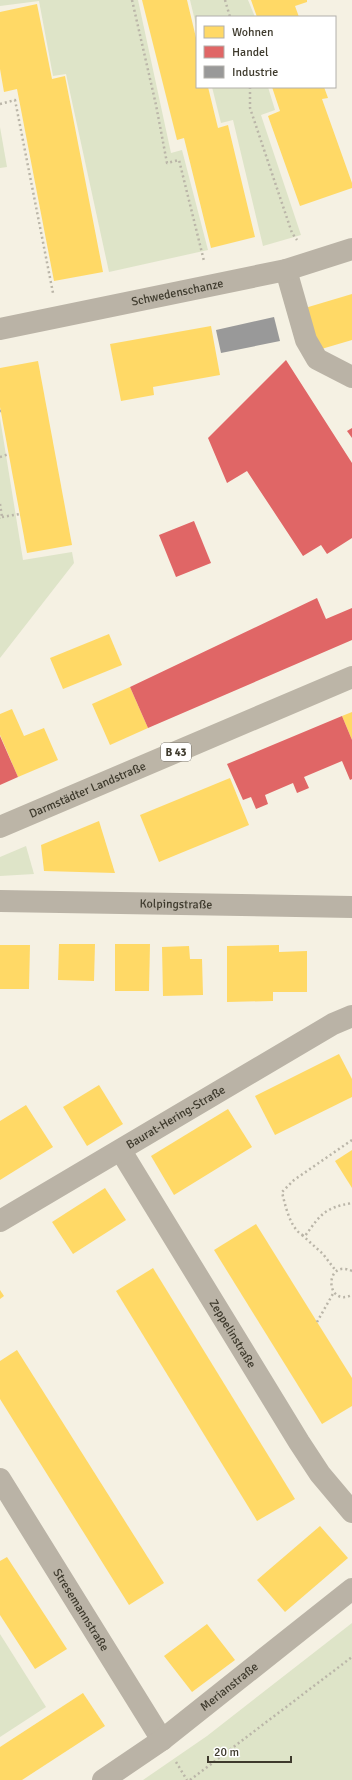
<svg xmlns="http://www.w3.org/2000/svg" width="352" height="1780" font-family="Signika,sans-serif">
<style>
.green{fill:#dee4c8}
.homes{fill:#ffd966}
.shops{fill:#e06666}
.industry{fill:#999}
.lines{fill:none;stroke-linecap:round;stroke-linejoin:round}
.path{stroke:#bab5a8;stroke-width:2.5;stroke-dasharray:2 3;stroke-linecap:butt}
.minor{stroke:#bab3a6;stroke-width:22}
.major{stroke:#bcb5a7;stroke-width:22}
.labels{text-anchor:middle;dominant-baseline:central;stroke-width:4;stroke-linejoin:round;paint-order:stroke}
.shield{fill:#fff;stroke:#78756c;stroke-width:1}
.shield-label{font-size:11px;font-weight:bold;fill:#3e3a2d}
.street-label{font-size:12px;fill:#3e3a2d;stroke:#fff}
</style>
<rect width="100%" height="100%" fill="#f5f1e3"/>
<!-- green -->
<g class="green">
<path d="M0 0H138L171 153 182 150 208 250 109 272 66 74 53 76 39 1 0 6Z"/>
<path d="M190 0H248L255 17H197V29Z"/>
<path d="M212 87H268L275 110 261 115 301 235 263 246 233 120 221 123Z"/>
<path d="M0 127 7 167 0 168Z"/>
<path d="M0 418 23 560 72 552 74 563 0 658Z"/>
<path d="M26 846 34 874 0 876V857Z"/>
<path d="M352 1623V1780H143L207 1736Z"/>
<path d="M0 1634 46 1707 0 1737Z"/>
</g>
<!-- homes -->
<g class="homes">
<path d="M142 0H187L197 42V87H208L218 128 228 125 255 237 211 248 184 138 177 140Z"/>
<path d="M251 0H307V2L295 6 299 17H257Z"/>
<path d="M37 4 52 79 65 76 103 272 54 281 17 89 4 92 0 69V12Z"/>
<path d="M272 87H324L328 98 322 99 352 183V188L300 206 268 116 280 111Z"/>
<path d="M352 294V340L318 350 305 308Z"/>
<path d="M211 326 220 375 153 387 154 395 121 401 110 344Z"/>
<path d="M38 361 72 545 27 553 0 407V368Z"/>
<path d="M109 634 122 665 63 689 50 658Z"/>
<path d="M130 687 148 728 110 745 92 704Z"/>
<path d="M12 709 24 736 44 728 58 760 18 777 0 735V714Z"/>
<path d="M352 712V740L342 716Z"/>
<path d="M230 778 249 825 159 862 140 815Z"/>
<path d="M99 821 115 873 44 871 41 845Z"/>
<path d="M59 944H95L94 981 58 980Z"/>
<path d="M115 944H150L149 991H115Z"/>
<path d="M0 945H30L29 989H0Z"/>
<path d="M279 945V952L307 951V992H273V1001L227 1002V946Z"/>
<path d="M189 946 190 959H202L203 995 163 996 162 947Z"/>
<path d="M339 1054 352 1079V1097L275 1135 255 1096Z"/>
<path d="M99 1085 123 1124 87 1146 63 1107Z"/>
<path d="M26 1105 53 1147 0 1180V1121Z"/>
<path d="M228 1109 252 1147 174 1195 151 1156Z"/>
<path d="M352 1150V1188L335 1161Z"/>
<path d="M105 1188 126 1220 73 1254 52 1222Z"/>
<path d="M256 1224 352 1378V1406L322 1424 214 1250Z"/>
<path d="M153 1268 295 1499 257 1521 116 1291Z"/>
<path d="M0 1290 4 1296 0 1299Z"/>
<path d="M17 1350 164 1583 129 1605 0 1399V1361Z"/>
<path d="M320 1526 348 1558 285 1612 257 1580Z"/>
<path d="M7 1557 67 1649 35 1669 0 1615V1561Z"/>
<path d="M207 1624 235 1660 192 1692 164 1656Z"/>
<path d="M83 1693 105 1726 22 1780H0V1747Z"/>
</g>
<!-- shops -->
<g class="shops">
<path d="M286 360 352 463V538L327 554 321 545 303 556 247 471 227 483 208 438Z"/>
<path d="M352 428V438L347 431Z"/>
<path d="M194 521 211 563 176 577 159 535Z"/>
<path d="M317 598 326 619 352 608V640L148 728 130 687Z"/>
<path d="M342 716 352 740V779L350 780 342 761 304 777 309 788 297 793 293 783 265 795 268 804 256 809 251 797 243 800 227 764Z"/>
<path d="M0 736 18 777 0 785Z"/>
</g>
<!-- industry -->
<path class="industry" d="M274 317 280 341 221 353 216 330Z"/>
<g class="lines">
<!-- path -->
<g class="path">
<path d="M132 0 156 105 167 163 179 160 204 261"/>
<path d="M225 0 230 17"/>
<path d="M250 87V108L292 233 297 240"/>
<path d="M0 104 15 100 53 293"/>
<path d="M0 411H1"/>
<path d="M0 457 9 454"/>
<path d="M0 504 2 517 0 518"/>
<path d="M2 517 20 514"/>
<path d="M352 1140 294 1180 282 1192C285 1205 291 1232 305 1236 321 1214 324 1208 352 1203"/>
<path d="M302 1235 323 1254 336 1271"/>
<path d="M352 1271C324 1258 325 1308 352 1295"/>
<path d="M317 1322 334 1292"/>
<path d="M176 1762 187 1780"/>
<path d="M190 1780 352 1657"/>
</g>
<!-- minor -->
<g class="minor">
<path d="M286 270 306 340 317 359 352 377"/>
<path id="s1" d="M0 329 286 270 352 249"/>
<path id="s2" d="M0 901 352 907"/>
<path id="s3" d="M121 1151 299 1442 320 1474 352 1512"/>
<path id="s4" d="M0 1221 333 1024 352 1016"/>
<path id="s5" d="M0 1479 162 1740"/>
<path id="s6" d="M103 1780 162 1740 352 1589"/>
</g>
<!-- major -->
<path class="major" id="s7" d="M0 827 352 677"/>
</g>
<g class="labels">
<!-- shield labels -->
<rect class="shield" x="161" y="743" width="30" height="18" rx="3"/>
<g class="shield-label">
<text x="176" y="752">B 43</text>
</g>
<!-- street labels -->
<g class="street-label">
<text stroke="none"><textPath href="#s1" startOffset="181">Schwedenschanze</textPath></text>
<text stroke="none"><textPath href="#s7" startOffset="95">Darmstädter Landstraße</textPath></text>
<text stroke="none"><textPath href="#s2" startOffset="176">Kolpingstraße</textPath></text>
<text stroke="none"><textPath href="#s4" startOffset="204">Baurat-Hering-Straße</textPath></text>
<text stroke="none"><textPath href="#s3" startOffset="214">Zeppelinstraße</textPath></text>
<text stroke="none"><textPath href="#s5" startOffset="154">Stresemannstraße</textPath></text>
<text stroke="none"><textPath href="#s6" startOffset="157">Merianstraße</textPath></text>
</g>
</g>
<!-- legend -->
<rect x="196" y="16" width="140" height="72" fill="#ffffff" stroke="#b2b0ab"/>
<rect x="204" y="26" width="20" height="12" fill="#ffd966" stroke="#b2b0ab"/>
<text x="232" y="36" font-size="12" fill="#3e3a2d">Wohnen</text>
<rect x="204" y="46" width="20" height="12" fill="#e06666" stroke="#b2b0ab"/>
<text x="232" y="56" font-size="12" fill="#3e3a2d">Handel</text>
<rect x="204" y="66" width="20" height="12" fill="#999999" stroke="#b2b0ab"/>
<text x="232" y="76" font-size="12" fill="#3e3a2d">Industrie</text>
<!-- scale -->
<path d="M208 1756v6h83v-6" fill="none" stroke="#3e3a2d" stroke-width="2"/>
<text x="214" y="1756" font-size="12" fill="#3e3a2d" stroke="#ffffff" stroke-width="3" paint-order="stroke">20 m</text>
</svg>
